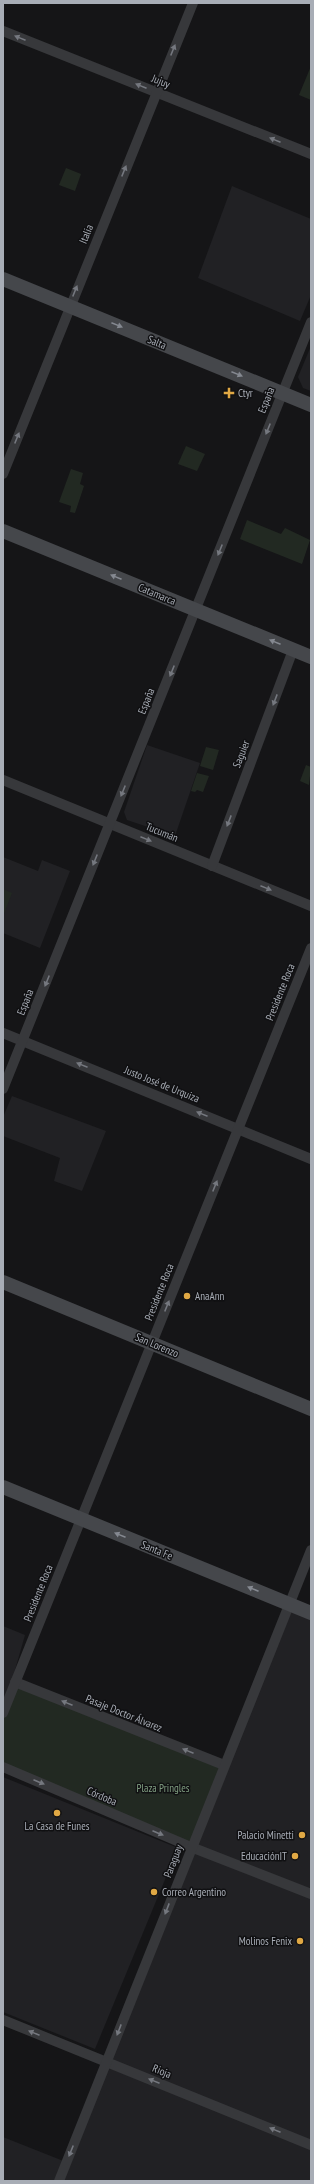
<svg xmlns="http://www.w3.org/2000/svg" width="314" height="2184" font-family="'PT Sans Narrow',sans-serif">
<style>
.built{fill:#212124}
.green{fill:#222922}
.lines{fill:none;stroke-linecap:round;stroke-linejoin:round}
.street{stroke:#37383b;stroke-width:10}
.secondary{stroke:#45474b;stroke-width:14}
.oneway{fill:#75787f}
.oneway2{fill:#858991}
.poi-dot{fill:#e0a844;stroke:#101012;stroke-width:1.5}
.labels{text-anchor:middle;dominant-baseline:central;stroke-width:3;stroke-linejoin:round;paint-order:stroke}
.street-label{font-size:11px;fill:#a8adb6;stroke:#101012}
.poi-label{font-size:11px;fill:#a8adb6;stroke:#101012;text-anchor:start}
.park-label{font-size:11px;fill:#819f82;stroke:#101012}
</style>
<rect width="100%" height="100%" fill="#151517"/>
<!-- built -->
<g class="built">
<path d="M232 186 311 219V295L300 321 198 278Z"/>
<path d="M311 346V391L303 388 298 377Z"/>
<path d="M147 745 200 763 175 836 127 820 124 812Z"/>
<path d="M3 857 38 871 42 860 70 871 40 948 3 933Z"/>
<path d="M12 1096 106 1131 82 1191 54 1181 60 1158 3 1136V1117Z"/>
<path d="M289 1604 311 1613V2181H3V2137L66 2162Z"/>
<path d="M3 1626 25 1635 3 1712Z"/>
<path d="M3 1777 178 1848 95 2049 3 2012Z"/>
</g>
<!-- green -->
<g class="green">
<path d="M311 66V100L299 95Z"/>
<path d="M66 168 81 174 75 191 59 185Z"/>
<path d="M186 446 205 454 197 471 178 464Z"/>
<path d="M71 469 83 473 80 484 84 486 75 513 70 512 71 506 59 502Z"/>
<path d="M247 520 281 534 285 528 310 540 302 564 240 539Z"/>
<path d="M206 747 219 750 213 770 200 766Z"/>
<path d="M306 765 311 767 309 785 300 781Z"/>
<path d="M197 773 209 776 203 792 197 790 195 792 191 791Z"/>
<path d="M3 889 12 893 3 916Z"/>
<path d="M15 1682 224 1765 191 1847 3 1767V1713Z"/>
</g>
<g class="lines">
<!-- street -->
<g class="street">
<path d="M3 31 311 154"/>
<path d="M3 474 193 3"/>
<path d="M3 780 311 906"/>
<path d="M212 866 293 650"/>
<path d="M3 1033 311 1159"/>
<path d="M3 1089 311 322"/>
<path d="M15 1682 224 1765"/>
<path d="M3 1713 311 948"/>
<path d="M3 1767 191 1847 311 1894"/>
<path d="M3 2020 311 2145"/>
<path d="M59 2181 311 1550"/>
</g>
<!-- secondary -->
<g class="secondary">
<path d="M3 279 311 405"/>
<path d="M3 531 311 657"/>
<path d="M3 1282 311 1409"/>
<path d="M3 1487 311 1613"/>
</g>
</g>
<!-- one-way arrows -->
<defs><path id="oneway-solid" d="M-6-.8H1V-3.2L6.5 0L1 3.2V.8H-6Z"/></defs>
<g class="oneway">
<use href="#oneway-solid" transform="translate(20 38) rotate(-158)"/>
<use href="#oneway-solid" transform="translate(173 50) rotate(-68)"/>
<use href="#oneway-solid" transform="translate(141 86) rotate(-158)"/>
<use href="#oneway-solid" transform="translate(275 140) rotate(-158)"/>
<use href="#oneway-solid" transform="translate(124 171) rotate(-68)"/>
<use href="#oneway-solid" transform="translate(75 291) rotate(-68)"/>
<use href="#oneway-solid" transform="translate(268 429) rotate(112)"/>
<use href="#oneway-solid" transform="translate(17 438) rotate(-68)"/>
<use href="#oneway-solid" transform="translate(220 550) rotate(112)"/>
<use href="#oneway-solid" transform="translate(172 671) rotate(112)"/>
<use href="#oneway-solid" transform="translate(275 700) rotate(111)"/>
<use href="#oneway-solid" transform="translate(123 791) rotate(112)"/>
<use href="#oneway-solid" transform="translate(229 821) rotate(111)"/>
<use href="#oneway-solid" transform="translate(146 839) rotate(22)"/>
<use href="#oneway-solid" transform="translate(95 860) rotate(112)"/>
<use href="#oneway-solid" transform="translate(266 888) rotate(22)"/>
<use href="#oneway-solid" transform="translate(47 981) rotate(112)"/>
<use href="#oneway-solid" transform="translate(82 1065) rotate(-158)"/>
<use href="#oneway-solid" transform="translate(202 1114) rotate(-158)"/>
<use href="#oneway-solid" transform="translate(215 1186) rotate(-68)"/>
<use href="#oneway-solid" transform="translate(167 1306) rotate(-68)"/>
<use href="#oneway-solid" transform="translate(67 1703) rotate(-158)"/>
<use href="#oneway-solid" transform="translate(188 1751) rotate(-158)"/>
<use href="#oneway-solid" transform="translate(39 1782) rotate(23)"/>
<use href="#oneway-solid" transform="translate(158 1833) rotate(23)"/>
<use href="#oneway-solid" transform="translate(167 1909) rotate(111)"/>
<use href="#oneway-solid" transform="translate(119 2030) rotate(111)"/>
<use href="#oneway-solid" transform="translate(34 2033) rotate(-158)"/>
<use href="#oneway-solid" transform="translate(154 2081) rotate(-158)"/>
<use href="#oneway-solid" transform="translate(275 2130) rotate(-158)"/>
<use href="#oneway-solid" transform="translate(71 2151) rotate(112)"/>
</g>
<g class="oneway2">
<use href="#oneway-solid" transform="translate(117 325) rotate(22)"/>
<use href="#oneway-solid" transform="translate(237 374) rotate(22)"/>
<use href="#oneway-solid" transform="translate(116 577) rotate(-158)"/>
<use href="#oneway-solid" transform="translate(275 642) rotate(-158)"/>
<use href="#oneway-solid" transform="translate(120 1535) rotate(-158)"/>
<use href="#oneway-solid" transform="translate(253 1589) rotate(-158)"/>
</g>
<!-- markers -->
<g class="poi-dot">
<path d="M227 387h4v4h4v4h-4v4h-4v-4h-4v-4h4z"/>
<circle cx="187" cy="1296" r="4"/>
<circle cx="57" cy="1813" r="4"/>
<circle cx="302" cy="1835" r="4"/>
<circle cx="295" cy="1856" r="4"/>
<circle cx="154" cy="1892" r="4"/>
<circle cx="300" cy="1941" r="4"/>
</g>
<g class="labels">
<!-- street labels -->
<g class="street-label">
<text transform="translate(161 81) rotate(22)">Jujuy</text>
<text transform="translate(86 234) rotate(-68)">Italia</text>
<text transform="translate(157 342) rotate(22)">Salta</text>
<text transform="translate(266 400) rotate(-68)">España</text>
<text transform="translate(157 594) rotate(22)">Catamarca</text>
<text transform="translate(146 701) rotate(-68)">España</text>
<text transform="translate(241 754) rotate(-69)">Saguier</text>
<text transform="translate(162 832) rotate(22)">Tucumán</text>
<text transform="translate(280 992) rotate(-68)">Presidente Roca</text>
<text transform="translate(25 1002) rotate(-68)">España</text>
<text transform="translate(162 1084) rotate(22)">Justo José de Urquiza</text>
<text transform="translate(159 1292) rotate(-68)">Presidente Roca</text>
<text transform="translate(157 1345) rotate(23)">San Lorenzo</text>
<text transform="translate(157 1550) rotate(22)">Santa Fe</text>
<text transform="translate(38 1593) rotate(-68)">Presidente Roca</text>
<text transform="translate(124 1713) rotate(22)">Pasaje Doctor Álvarez</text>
<text transform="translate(102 1796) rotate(23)">Córdoba</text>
<text transform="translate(173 1861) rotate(-69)">Paraguay</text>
<text transform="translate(162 2071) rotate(22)">Rioja</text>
</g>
<!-- poi labels -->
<g class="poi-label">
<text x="238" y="393">Ctyr</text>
<text x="195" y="1296">AnaAnn</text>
<text x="57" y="1826" text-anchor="middle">La Casa de Funes</text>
<text x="294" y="1835" text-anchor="end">Palacio Minetti</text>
<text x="287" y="1856" text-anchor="end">EducaciónIT</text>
<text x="162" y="1892">Correo Argentino</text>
<text x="292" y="1941" text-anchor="end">Molinos Fenix</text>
</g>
<!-- park labels -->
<g class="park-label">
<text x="163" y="1788">Plaza Pringles</text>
</g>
</g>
<!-- border -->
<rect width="314" height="2184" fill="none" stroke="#a8adb6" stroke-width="8"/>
</svg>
